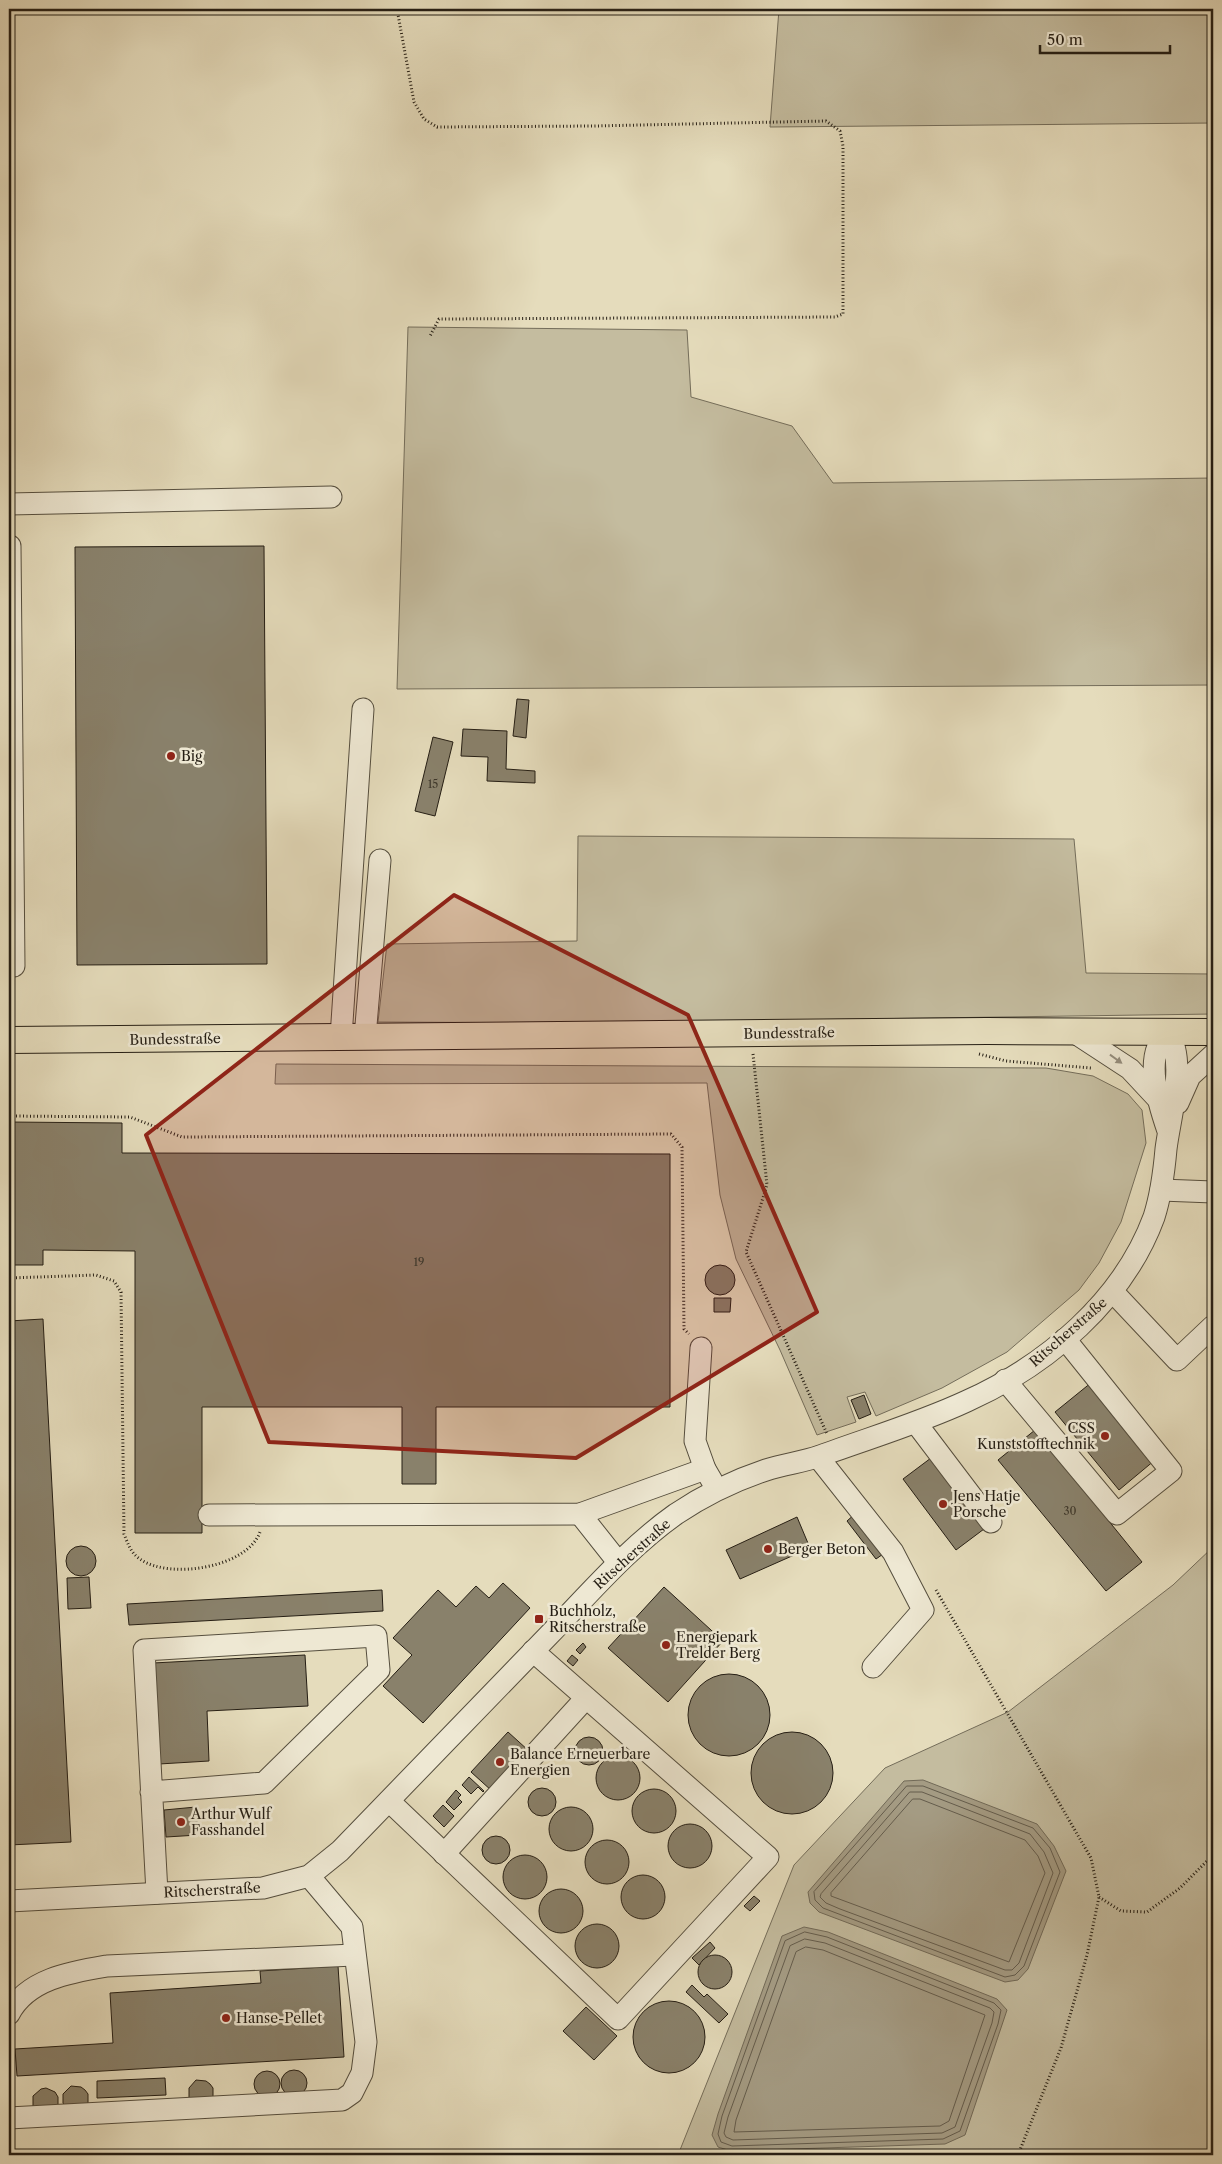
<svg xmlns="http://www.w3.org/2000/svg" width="1222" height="2164" font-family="'Libre Caslon Text',serif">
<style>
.green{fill:#c4bc9f;stroke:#746d5a}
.water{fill:#a49b83;stroke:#716957}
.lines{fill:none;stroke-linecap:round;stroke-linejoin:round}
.shore{stroke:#645c4c;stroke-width:1}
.building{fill:#89816b;stroke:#251e14}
.minor-casing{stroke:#554e3e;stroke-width:23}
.major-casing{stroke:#251e14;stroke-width:28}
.path{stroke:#251e14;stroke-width:3;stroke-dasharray:1 2.5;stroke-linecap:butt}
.minor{stroke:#eee8d3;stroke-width:21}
.major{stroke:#e5dcbc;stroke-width:26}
.oneway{fill:#948d7d}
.marked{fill:#8f2418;fill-opacity:0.2;stroke:#8f2418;stroke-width:4;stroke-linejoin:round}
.poi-dot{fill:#8f2418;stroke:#eee8d3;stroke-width:2}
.labels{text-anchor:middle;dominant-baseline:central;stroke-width:5;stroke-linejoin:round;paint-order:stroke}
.number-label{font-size:11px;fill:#3e372a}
.poi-label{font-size:14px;fill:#251e14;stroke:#eee8d3;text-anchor:start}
.street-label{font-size:14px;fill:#251e14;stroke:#eee8d3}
</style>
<rect width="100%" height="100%" fill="#e5dcbc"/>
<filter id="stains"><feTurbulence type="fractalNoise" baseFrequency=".004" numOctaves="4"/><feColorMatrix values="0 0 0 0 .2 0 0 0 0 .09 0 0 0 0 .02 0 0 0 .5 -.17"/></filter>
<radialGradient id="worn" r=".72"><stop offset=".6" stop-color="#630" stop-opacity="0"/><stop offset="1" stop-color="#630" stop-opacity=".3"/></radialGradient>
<!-- green -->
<g class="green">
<path d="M779 9H1213V123L770 127Z"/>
<path d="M408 327 687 330 691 397 792 426 833 483 1213 478V685L397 689Z"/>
<path d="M578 836 1074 839 1086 973 1213 974V1014L577 1023 378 1022 387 944 577 941Z"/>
<path d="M276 1064 1046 1068 1093 1076 1128 1094 1142 1110 1146 1143 1121 1222 1099 1263 1079 1290 1007 1352 942 1388 876 1416 865 1392 847 1397 856 1422 817 1435 780 1350 736 1259 720 1195 707 1083 275 1084Z"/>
<path d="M1213 1547V2155H678L794 1865 885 1768 1008 1712 1173 1585Z"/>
</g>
<!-- water -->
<g class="water">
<path d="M923 1780 1037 1824 1054 1846 1066 1871 1028 1969 1018 1980 1005 1982 819 1912 810 1903 808 1892 904 1781Z"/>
<path d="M804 1927 828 1932 997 1999 1007 2010 965 2135 945 2144 731 2151 718 2147 712 2135 718 2114 782 1936Z"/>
</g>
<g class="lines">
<!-- shore -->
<g class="shore">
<path d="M907 1786H923L1033 1828 1050 1848 1060 1872 1024 1966 1015 1975 1005 1977 823 1908 815 1900 814 1892Z"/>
<path d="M910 1792H922L1030 1834 1044 1852 1053 1873 1019 1963 1012 1970H1005L840 1909 826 1903 820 1897 821 1894Z"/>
<path d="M913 1799H920L1025 1840 1038 1856 1045 1873 1009 1962 831 1896V1893Z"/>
<path d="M805 1932 827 1937 994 2003 1001 2010 998 2024 960 2131 943 2139 732 2146 721 2142 718 2134 722 2116 785 1941Z"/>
<path d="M805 1939 825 1943 990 2008 994 2012 992 2023 955 2127 942 2133 733 2140 726 2137 724 2133 728 2117 790 1946Z"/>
<path d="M806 1947 823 1950 985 2015 949 2121 940 2126 734 2132 736 2120 796 1952Z"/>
</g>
</g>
<!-- building -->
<g class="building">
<path d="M264 546 267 964 77 965 75 547Z"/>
<path d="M517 699 529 700 526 738 513 736Z"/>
<path d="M463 729 507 731 506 769 535 771V783L487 781 488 757 461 756Z"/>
<path d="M433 737 453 742 435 816 415 811Z"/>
<path d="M9 1122 122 1123V1153L670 1154V1407H436V1484H402V1407H202V1533H135V1251L43 1250V1265H9Z"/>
<circle cx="720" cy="1280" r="15"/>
<path d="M714 1298H731L730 1312H714Z"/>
<path d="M43 1319 71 1842 9 1845V1321Z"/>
<path d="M1092 1382 1155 1460 1119 1490 1055 1412Z"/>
<path d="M864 1395 871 1414 859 1419 851 1400Z"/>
<path d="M1035 1430 1142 1562 1106 1591 998 1460Z"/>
<path d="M931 1458 984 1529 956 1550 903 1479Z"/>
<path d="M856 1513 886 1552 876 1559 847 1521Z"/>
<path d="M797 1517 810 1548 740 1579 726 1550Z"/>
<circle cx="81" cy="1561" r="15"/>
<path d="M89 1577 91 1608 68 1609 67 1578Z"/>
<path d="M503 1583 530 1608 423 1723 383 1686 412 1655 393 1638 438 1590 456 1607 476 1586 489 1598Z"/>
<path d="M664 1587 723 1641 668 1702 608 1648Z"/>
<path d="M382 1590 383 1611 129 1625 127 1604Z"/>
<path d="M583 1643 586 1647 580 1654 576 1650Z"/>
<path d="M305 1655 308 1706 207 1711 209 1761 159 1764 153 1663Z"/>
<path d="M572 1655 578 1660 573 1666 567 1661Z"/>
<circle cx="729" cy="1715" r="41"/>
<path d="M508 1732 529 1751 492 1791 471 1772Z"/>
<circle cx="792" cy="1773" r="41"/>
<circle cx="589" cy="1751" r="14"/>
<circle cx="618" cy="1778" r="22"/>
<path d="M469 1777 484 1791 483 1792 478 1787 471 1794 462 1785Z"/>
<circle cx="542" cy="1802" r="14"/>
<circle cx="654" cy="1811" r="22"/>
<path d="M456 1790 461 1795 458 1798 462 1802 454 1810 446 1802Z"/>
<path d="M443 1805 454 1816 444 1827 433 1816Z"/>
<circle cx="571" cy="1829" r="22"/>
<path d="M196 1807 198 1835 166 1837 164 1810Z"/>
<circle cx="690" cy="1846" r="22"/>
<circle cx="496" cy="1850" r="14"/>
<circle cx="607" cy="1862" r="22"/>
<circle cx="525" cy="1877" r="22"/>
<circle cx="643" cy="1897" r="22"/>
<circle cx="561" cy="1911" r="22"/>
<path d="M754 1896 760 1901 750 1911 744 1906Z"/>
<circle cx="597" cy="1946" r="22"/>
<path d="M710 1942 715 1948 699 1965 692 1958Z"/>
<circle cx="715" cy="1972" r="17"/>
<path d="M338 1966 344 2057 17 2076 15 2049 113 2043 110 1993 261 1983 260 1971Z"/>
<path d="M692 1985 704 1997 707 1994 728 2014 719 2023 686 1992Z"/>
<circle cx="669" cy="2037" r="36"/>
<path d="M586 2007 617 2036 594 2060 563 2031Z"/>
<circle cx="294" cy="2083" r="13"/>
<circle cx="267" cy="2084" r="13"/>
<path d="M165 2078 166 2095 97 2098V2081Z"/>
<path d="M196 2080 206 2081 210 2084 213 2088V2098H189V2088Z"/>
<path d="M71 2086 81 2087 85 2090 88 2094V2104L66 2108 63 2103V2094Z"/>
<path d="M46 2088 55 2092 58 2097V2106L36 2110 33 2106V2096L41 2089Z"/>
</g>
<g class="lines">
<!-- minor casing -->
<g class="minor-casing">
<g id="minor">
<path d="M9 504 331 497"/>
<path d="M10 546 14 966"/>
<path d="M1075 1033 1130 1069 1157 1098"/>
<path d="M341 1037 363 709"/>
<path d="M365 1037 380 860"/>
<path d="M1178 1103 1190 1076 1213 1055"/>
<path d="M1161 1190 1213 1192"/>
<path d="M1113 1292 1177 1360 1213 1326"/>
<path d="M701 1348 695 1441 705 1469 712 1481"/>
<path d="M1005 1380 1117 1514 1171 1471 1065 1339"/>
<path d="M916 1423 991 1522"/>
<path d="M818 1457 893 1552 923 1610 873 1667"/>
<path d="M580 1514 618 1562"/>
<path d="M209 1515 580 1514 705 1469"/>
<path d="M151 1792 264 1783 379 1670 376 1636 144 1650 157 1893"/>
<path d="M389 1801 618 2019 768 1857 533 1651"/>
<path d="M444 1854 586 1698"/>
<path d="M9 1901 263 1888 309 1876 340 1851C410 1779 479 1707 549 1635 590 1593 628 1548 676 1514 703 1496 736 1480 766 1470 784 1464 803 1462 820 1456 869 1438 920 1423 967 1401 1047 1365 1123 1301 1154 1217 1161 1195 1164 1172 1166 1149 1170 1116 1187 1061 1168 1033 1142 1054 1159 1105 1168 1131"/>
<path d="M9 2014C27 1979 71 1972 107 1966L354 1955"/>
<path d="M9 2118 342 2100 352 2093 362 2073 366 2042 352 1927 309 1876"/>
</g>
</g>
<!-- major casing -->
<g class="major-casing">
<path id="major" d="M9 1040 987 1031 1213 1032"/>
</g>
<!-- path -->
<g class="path">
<path d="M397 9 414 102 424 119 437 127 594 126 826 121 840 131 843 146V314L835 317 439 319 430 336"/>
<path d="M753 1054 767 1185 746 1252 827 1434"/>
<path d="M979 1054 1006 1061 1091 1068"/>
<path d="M9 1116 130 1117 182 1137 671 1134 682 1147 684 1329 689 1334"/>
<path d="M9 1278 96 1275 114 1281 121 1292 124 1534C128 1544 131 1553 140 1559 169 1580 247 1568 260 1532"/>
<path d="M936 1590 1091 1858 1099 1897 1087 1955 1061 2048 1018 2155"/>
<path d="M1099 1897 1121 1911 1147 1912 1180 1888 1213 1855"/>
</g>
<!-- minor -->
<use href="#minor" class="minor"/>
<!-- major -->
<use href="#major" class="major"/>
</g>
<!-- one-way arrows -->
<defs><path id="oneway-solid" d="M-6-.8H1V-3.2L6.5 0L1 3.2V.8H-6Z" transform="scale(1.25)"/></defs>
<use class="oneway" href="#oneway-solid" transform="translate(1116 1059) rotate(36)"/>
<!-- marked area -->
<path class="marked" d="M454 895 688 1015 817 1312 576 1458 269 1442 146 1135Z"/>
<!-- markers -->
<g class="poi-dot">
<circle cx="171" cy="756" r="5"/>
<circle cx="1105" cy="1436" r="5"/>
<circle cx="943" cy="1504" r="5"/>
<circle cx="768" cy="1549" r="5"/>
<rect x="534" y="1614" width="10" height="10" rx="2.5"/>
<circle cx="666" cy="1645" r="5"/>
<circle cx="500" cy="1762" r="5"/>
<circle cx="181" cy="1822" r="5"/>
<circle cx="226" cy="2018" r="5"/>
</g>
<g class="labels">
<!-- number labels -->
<g class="number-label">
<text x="433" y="784">15</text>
<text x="419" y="1262">19</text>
<text x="1070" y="1511">30</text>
</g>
<!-- poi labels -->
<g class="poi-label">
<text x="181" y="756">Big</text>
<text x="1095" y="1428" text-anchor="end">CSS<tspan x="1095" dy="16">Kunststofftechnik</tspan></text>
<text x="953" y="1496">Jens Hatje<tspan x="953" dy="16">Porsche</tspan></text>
<text x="778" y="1549">Berger Beton</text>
<text x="549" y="1611">Buchholz,<tspan x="549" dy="16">Ritscherstraße</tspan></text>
<text x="676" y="1637">Energiepark<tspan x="676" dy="16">Trelder Berg</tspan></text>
<text x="510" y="1754">Balance Erneuerbare<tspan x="510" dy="16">Energien</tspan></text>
<text x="191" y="1814">Arthur Wulf<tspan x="191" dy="16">Fasshandel</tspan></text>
<text x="236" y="2018">Hanse-Pellet</text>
</g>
<!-- street labels -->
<g class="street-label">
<text transform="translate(789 1033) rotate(-1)">Bundesstraße</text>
<text transform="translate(175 1039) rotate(-1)">Bundesstraße</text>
<text transform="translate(1068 1332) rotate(-41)">Ritscherstraße</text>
<text transform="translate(632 1554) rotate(-42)">Ritscherstraße</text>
<text transform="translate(212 1890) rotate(-3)">Ritscherstraße</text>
</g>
</g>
<!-- margin -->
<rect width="1222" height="2164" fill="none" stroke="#e5dcbc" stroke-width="30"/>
<rect x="10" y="10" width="1202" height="2144" fill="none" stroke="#251e14" stroke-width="2.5"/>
<rect x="15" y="15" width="1192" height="2134" fill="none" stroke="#251e14"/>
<!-- scale -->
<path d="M1040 45v8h130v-8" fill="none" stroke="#251e14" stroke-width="2.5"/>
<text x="1047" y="45" font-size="15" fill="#251e14" stroke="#eee8d3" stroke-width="4" paint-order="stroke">50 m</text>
<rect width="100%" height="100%" filter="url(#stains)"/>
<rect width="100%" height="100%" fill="url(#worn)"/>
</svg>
